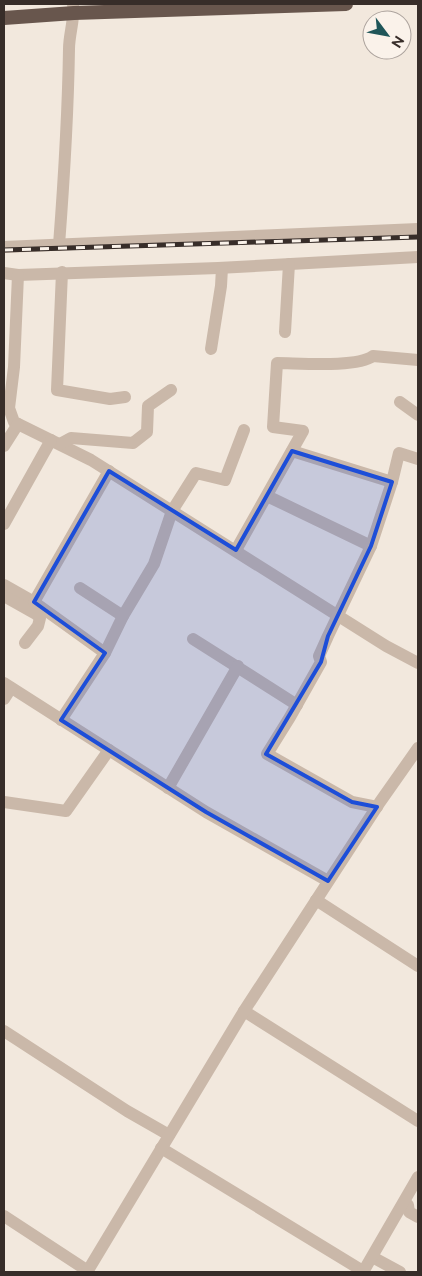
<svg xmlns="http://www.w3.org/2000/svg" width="422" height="1276" font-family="Raleway,sans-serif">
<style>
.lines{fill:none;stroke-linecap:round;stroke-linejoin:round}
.minor{stroke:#cab8a9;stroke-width:12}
.trunk{stroke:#68564d;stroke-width:14}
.rail-casing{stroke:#372d29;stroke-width:5}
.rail{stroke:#faf2ea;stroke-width:3;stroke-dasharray:9;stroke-linecap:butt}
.marked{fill:#1d4ed8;fill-opacity:0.2;stroke:#1d4ed8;stroke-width:4;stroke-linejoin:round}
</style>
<rect width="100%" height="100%" fill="#f2e8dd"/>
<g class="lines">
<!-- minor -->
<g class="minor">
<path d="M59 245C64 179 68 115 69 49 69 34 75 18 73 4"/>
<path d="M4 247 418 229"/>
<path d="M62 272 57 390 110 399 125 397"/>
<path d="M4 273 18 275 218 268 418 257"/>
<path d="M18 275 14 367 9 408 14 422 91 460 386 646 418 663"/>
<path d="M285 332 289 264"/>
<path d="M211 349 221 286 222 268"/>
<path d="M400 402 418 415"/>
<path d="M60 444 71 438 133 443 147 432 148 406 171 390"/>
<path d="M4 446 18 424"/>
<path d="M292 451 392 482"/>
<path d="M267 496 371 546"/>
<path d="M4 524 51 440"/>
<path d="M236 550 303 431 273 427 277 363C298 363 357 368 373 356L418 360"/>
<path d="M4 585 34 602 105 653"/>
<path d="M80 588 123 616"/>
<path d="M4 596 36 614 40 618 38 626 25 643"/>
<path d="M34 602 109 471"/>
<path d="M193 639 297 705"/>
<path d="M4 683 206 812 328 881"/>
<path d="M4 699 11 688"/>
<path d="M61 720 105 653 123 616 154 564 172 511 196 473 225 480 244 430"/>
<path d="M168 788 238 666"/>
<path d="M4 802 66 811 109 750"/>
<path d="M377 807 352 802 267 754 290 717 321 662 319 656 328 636 371 546 392 482 399 453 418 459"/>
<path d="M316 900 418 966"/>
<path d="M244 1011 418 1121"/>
<path d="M4 1031 127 1111 169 1135"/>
<path d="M161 1148 363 1271"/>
<path d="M408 1205 409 1212 418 1217"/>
<path d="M4 1216 88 1271"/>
<path d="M376 1259 400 1272"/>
<path d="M87 1272 244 1011 380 802 418 748"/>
<path d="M363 1272 418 1177"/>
</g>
<!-- trunk -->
<path class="trunk" d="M4 18 74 13 346 4"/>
<!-- rail casing -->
<g class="rail-casing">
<path id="rail" d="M4 250 418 237"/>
</g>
<!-- rail -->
<use href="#rail" class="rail"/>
</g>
<!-- marked area -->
<path class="marked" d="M292 451 392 482 371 546 328 636 321 662 266 754 352 802 377 807 328 881 206 812 61 720 105 653 34 602 109 471 236 550Z"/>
<!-- border -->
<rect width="422" height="1276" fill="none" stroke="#372d29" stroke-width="10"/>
<!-- north arrow -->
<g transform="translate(387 35) rotate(122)"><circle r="24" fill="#faf2ea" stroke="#aca39d"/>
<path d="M0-4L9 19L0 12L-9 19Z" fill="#1f5659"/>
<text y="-8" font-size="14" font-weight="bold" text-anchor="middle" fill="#372d29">N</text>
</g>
</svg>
